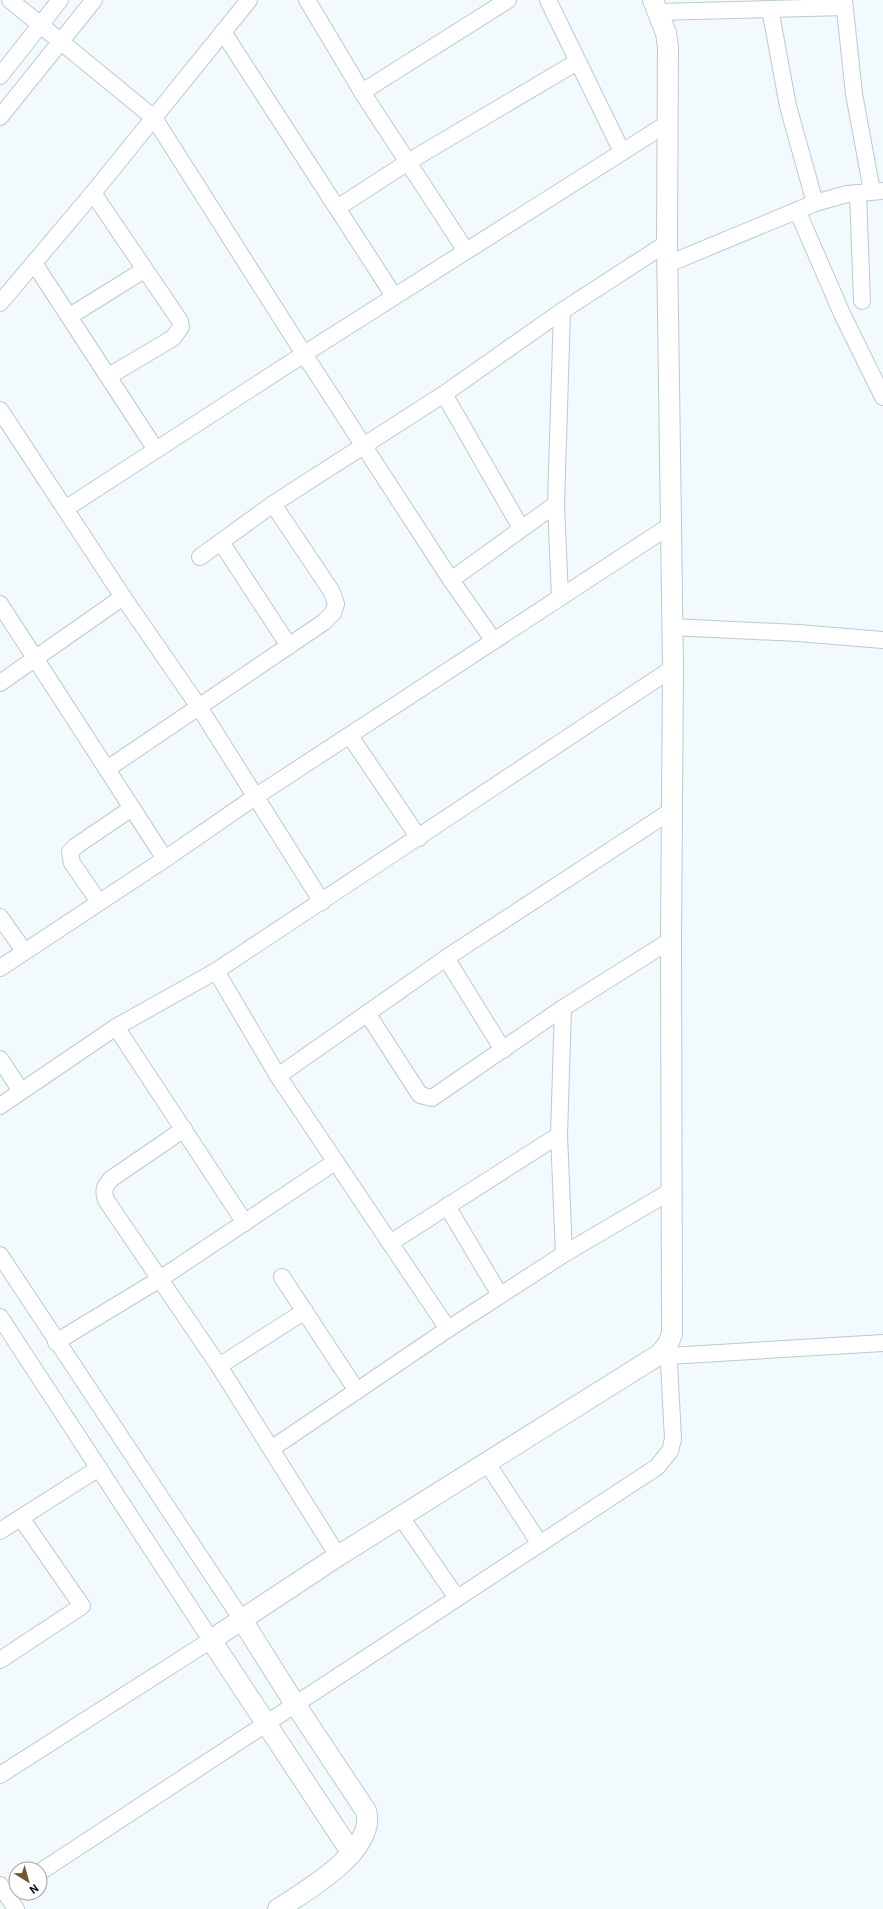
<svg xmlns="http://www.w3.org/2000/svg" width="883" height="1909" font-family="Roboto,sans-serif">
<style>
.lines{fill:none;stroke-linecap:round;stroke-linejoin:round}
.minor-casing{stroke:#b9cbd2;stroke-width:18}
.tertiary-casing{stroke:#b9cbd2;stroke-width:22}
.minor{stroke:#fff;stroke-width:16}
.tertiary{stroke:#fff;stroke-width:20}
</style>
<rect width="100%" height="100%" fill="#f3fafd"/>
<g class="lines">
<!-- minor casing -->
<g class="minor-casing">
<g id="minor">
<path d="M10 0 154 118 304 354 451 580 494 641"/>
<path d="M307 0 362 92 466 251"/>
<path d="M548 0 622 152"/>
<path d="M844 0 854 94 872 191"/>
<path d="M770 9 788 106 815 203"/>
<path d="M658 12 844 7"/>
<path d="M223 32 394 296"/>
<path d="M0 76 60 0"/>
<path d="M362 92 508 0"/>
<path d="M0 117 94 0"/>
<path d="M93 193 180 321 181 327 173 338 109 376"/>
<path d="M858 193 862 301"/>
<path d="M337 208 408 162 577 62"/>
<path d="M797 210 843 316 883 397"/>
<path d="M34 263 156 450"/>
<path d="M668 264 815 203 847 194 883 191"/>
<path d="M0 303 93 193 249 0"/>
<path d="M70 316 144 270"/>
<path d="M444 394 521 528"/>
<path d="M0 410 123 597 199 707 322 902"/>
<path d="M65 509 304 354 668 123"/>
<path d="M221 542 289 646"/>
<path d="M200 557 273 504 444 394 562 311 667 243"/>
<path d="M451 580 556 504"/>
<path d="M560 598 556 504 562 311"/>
<path d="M0 604 165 859"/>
<path d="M671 627 798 633 883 640"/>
<path d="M0 683 123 597"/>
<path d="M350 736 419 838"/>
<path d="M107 769 324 622 333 613 336 604 332 592 273 504"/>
<path d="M99 902 72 863 70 852 76 846 132 808"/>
<path d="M0 917 24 951"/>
<path d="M446 958 503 1050"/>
<path d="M0 968 165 859 255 797 671 525"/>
<path d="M216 971 278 1076 448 1329"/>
<path d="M563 1008 559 1135 564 1254"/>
<path d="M367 1013 420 1095 432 1098 563 1008 671 940"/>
<path d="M116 1027 245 1223"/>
<path d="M0 1059 21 1091"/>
<path d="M278 1076 446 958 671 811"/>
<path d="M0 1106 116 1027 216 971 673 668"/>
<path d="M184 1129 111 1179C104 1187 103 1191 106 1200L219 1366 338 1556"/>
<path d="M447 1206 500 1295"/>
<path d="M390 1243 559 1135"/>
<path d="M0 1255 242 1620"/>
<path d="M282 1277 357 1391"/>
<path d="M0 1317 211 1640 0 1775"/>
<path d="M56 1342 160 1279 335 1162"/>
<path d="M669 1356 883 1343"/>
<path d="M219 1366 305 1311"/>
<path d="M271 1449 448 1329 564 1254 671 1191"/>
<path d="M487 1463 540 1544"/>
<path d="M401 1517 457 1598"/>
<path d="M0 1531 99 1468"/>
<path d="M0 1660 82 1606 21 1518"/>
<path d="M40 1872 657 1467 670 1451 673 1439 668 1344"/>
<path d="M0 1885 16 1909"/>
</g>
</g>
<!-- tertiary casing -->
<g class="tertiary-casing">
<g id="tertiary">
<path d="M242 1620 295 1704 366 1811C377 1850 306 1891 278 1909"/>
<path d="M351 1852 211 1640 338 1556 660 1354 668 1344 672 1334 671 940 673 668 667 243 668 47 666 33 653 0"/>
</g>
</g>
<!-- minor -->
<use href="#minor" class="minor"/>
<!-- tertiary -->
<use href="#tertiary" class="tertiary"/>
</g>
<!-- north arrow -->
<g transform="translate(28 1881) rotate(143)"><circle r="19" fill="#ffffff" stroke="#9fa1a3"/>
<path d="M0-3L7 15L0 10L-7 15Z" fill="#75582c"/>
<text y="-6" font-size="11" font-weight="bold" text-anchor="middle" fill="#0f1518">N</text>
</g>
</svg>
